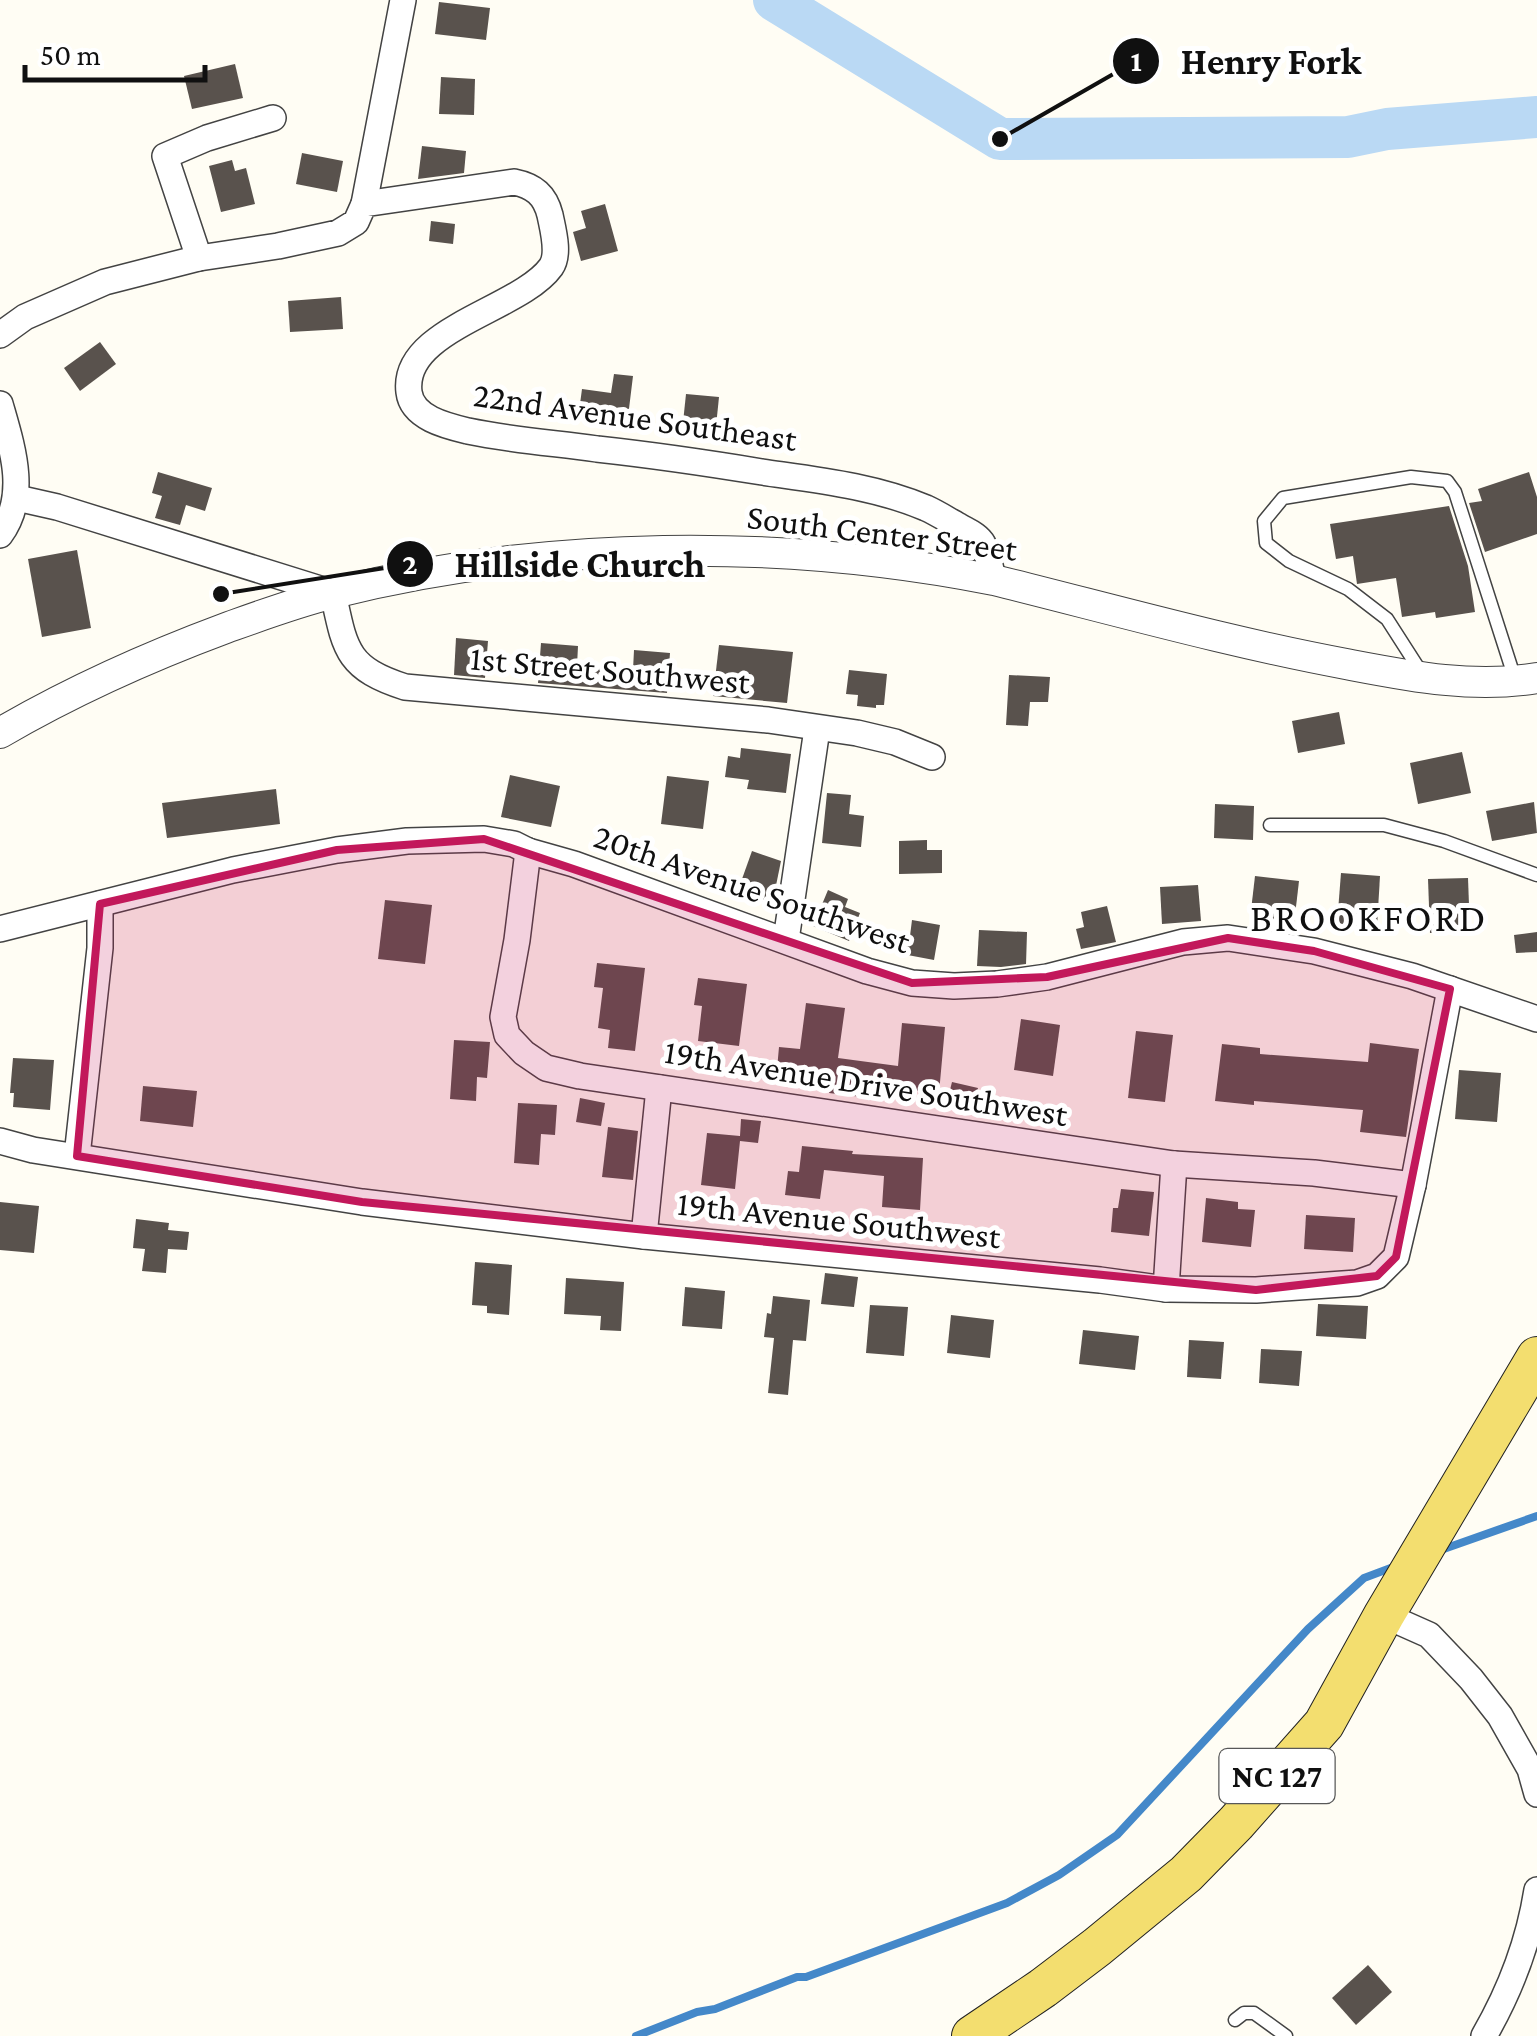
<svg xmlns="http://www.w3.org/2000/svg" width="1537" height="2036" font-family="'Crimson Pro',serif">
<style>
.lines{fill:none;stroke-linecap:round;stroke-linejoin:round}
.stream{stroke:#4488c9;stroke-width:8}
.river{stroke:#bad9f4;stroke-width:42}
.building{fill:#59524d}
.service-casing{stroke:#434343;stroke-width:15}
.minor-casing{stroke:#434343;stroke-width:28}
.tertiary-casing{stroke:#434343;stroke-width:32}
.primary-casing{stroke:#212121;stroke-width:42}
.service{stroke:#fff;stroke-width:12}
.minor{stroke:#fff;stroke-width:25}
.tertiary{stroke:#fff;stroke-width:30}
.primary{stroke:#f3de6f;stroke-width:40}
.marked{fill:#c2185b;fill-opacity:0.2;stroke:#c2185b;stroke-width:8;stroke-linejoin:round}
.labels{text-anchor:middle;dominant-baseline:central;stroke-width:10;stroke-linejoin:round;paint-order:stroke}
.shield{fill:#fff;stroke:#585858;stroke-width:2.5}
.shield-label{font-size:32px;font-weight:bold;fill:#101010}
.street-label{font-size:35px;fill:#101010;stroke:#fff}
.quarter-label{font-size:40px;letter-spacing:2.5px;fill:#101010;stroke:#fff}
.leader{fill:none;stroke:#101010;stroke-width:4}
.callout-dot{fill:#101010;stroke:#fff;stroke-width:4}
.mark-label{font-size:30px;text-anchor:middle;font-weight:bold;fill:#fff}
.callout-label{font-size:38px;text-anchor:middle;font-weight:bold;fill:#101010;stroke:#fff;stroke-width:10;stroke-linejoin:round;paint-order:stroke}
</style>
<rect width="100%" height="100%" fill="#fffdf4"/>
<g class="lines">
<!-- stream -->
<g class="stream">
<path d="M1438 1551 1537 1516"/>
<path d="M636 2036 697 2012 715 2009 797 1977H806L1007 1903 1059 1875 1117 1835 1308 1629 1364 1578 1396 1566"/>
</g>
<!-- river -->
<path class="river" d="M774 0 1000 139 1348 137 1387 129 1537 117"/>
</g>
<!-- building -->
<g class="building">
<path d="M439 2 490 8 486 40 435 34Z"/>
<path d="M235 64 243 98 192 109 184 76Z"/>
<path d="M441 77 475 79 474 115 439 114Z"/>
<path d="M422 146 466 151 464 173 418 179Z"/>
<path d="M302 153 343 161 337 192 296 184Z"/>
<path d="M232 160 235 171 246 168 255 204 221 212 209 166Z"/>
<path d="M605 204 618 251 581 261 573 232 586 228 581 211Z"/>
<path d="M431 221 455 224 453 244 429 241Z"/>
<path d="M341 297 343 329 290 332 288 301Z"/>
<path d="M100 342 116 364 80 391 64 368Z"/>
<path d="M614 374 633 376 627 425 578 419 582 389 611 393Z"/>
<path d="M686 394 719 397 715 436 682 432Z"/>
<path d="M158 472 212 488 205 511 186 505 180 525 155 518 162 496 152 493Z"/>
<path d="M1529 472 1537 497V534L1485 552 1469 503 1482 501 1478 489Z"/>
<path d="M1449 506 1468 566 1475 612 1436 618 1435 612 1402 617 1396 578 1357 584 1353 556 1336 559 1330 524Z"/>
<path d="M77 550 91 628 42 637 28 559Z"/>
<path d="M456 638 488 641 485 678 454 675Z"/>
<path d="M541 643 578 646 577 666 633 670 634 650 670 653 667 693 538 683Z"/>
<path d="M719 645 793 652 787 703 713 696Z"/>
<path d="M849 670 887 674 884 705H876V708L857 706 858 695 846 694Z"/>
<path d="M1009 675 1050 677 1048 702H1030L1028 726 1006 725Z"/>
<path d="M1339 712 1345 744 1298 753 1292 721Z"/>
<path d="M741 748 791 754 786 793 747 789 749 780 725 777 728 756 740 758Z"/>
<path d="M1462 752 1471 793 1418 804 1410 763Z"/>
<path d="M510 775 560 786 551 827 501 817Z"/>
<path d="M667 776 709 781 703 829 661 824Z"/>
<path d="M276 789 280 824 167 838 162 803Z"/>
<path d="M827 793 851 795 849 814 864 816 861 847 822 843Z"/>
<path d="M1534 802 1537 833 1492 841 1486 811Z"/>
<path d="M1215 804 1254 806 1253 840 1214 838Z"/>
<path d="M927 840V850H942V873L899 874V841Z"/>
<path d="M752 851 781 861 772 905 737 893Z"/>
<path d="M1341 873 1380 876 1377 927 1337 924Z"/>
<path d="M1255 876 1299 881 1294 924 1250 919Z"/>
<path d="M1468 878 1470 932 1430 933 1428 879Z"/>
<path d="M1198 885 1201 921 1162 924 1160 887Z"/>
<path d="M828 890 848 899 845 907 860 913 849 941 813 926Z"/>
<path d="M385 900 432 905 425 964 378 959Z"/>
<path d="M1107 906 1116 942 1081 949 1076 929 1084 927 1081 912Z"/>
<path d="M912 920 940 925 934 960 897 953 901 934 910 936Z"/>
<path d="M979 930 1027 932 1026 964 1001 967 977 966Z"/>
<path d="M1537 932V952L1516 953 1514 935Z"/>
<path d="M597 963 645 968 635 1051 608 1048 610 1030 598 1028 603 988 594 987Z"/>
<path d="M698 978 747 984 739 1046 698 1041 702 1006 694 1005Z"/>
<path d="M806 1003 845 1008 838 1058 898 1066 902 1023 945 1027 939 1093 864 1085 862 1097 829 1093 831 1076 777 1069 779 1047 800 1049Z"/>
<path d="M1021 1019 1060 1025 1053 1076 1014 1070Z"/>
<path d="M1136 1031 1173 1035 1165 1102 1128 1098Z"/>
<path d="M454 1040 490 1042 487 1078 477 1077 476 1101 450 1099Z"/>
<path d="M1370 1043 1419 1049 1406 1137 1360 1132 1363 1110 1254 1101V1105L1215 1101 1222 1044 1260 1048V1054L1368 1062Z"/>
<path d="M13 1058 54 1060 50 1110 13 1107 14 1093H10Z"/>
<path d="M1459 1070 1501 1073 1497 1122 1455 1119Z"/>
<path d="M952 1082 978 1088 972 1112 946 1106Z"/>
<path d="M143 1086 197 1091 193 1127 140 1121Z"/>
<path d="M580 1098 605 1103 601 1126 576 1122Z"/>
<path d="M518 1103 557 1105 555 1135 541 1134 539 1165 514 1163Z"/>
<path d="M741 1119 761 1121 758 1143 740 1141 735 1189 701 1185 707 1133 740 1136Z"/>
<path d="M608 1127 638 1131 633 1180 602 1177Z"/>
<path d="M802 1146 853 1151 852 1154 923 1158 920 1210 882 1207 884 1176 824 1170 820 1199 785 1195 788 1171 799 1172Z"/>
<path d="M1121 1189 1154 1192 1149 1236 1111 1232 1113 1208H1118Z"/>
<path d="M1206 1198 1238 1202V1209L1255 1210 1251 1247 1202 1242Z"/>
<path d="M0 1202 39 1206 34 1253 0 1250Z"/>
<path d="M1306 1215 1355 1218 1353 1252 1304 1249Z"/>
<path d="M136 1219 169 1223 168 1230 189 1232 187 1250 168 1249 166 1273 142 1271 145 1249 133 1248Z"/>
<path d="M475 1262 512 1265 509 1315 487 1313V1306L472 1305Z"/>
<path d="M825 1273 858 1277 854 1307 821 1304Z"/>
<path d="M566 1278 624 1282 621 1331 600 1330 601 1316 564 1314Z"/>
<path d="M685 1287 725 1291 722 1329 682 1326Z"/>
<path d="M773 1296 810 1300 806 1341 793 1340 788 1395 768 1393 774 1338 764 1337 767 1313 771 1314Z"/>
<path d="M1318 1304 1368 1306 1366 1339 1316 1336Z"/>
<path d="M870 1305 908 1307 904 1356 866 1353Z"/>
<path d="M951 1315 994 1320 990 1358 947 1353Z"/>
<path d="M1083 1330 1139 1336 1135 1370 1079 1364Z"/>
<path d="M1189 1340 1224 1342 1221 1379 1187 1377Z"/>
<path d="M1261 1349 1302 1351 1299 1386 1259 1383Z"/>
<path d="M1368 1965 1392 1992 1356 2025 1332 1998Z"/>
</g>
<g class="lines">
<!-- service casing -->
<g class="service-casing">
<g id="service">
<path d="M1421 672 1387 619 1348 589 1289 561 1266 543 1264 521 1283 498 1411 477 1447 481 1455 492 1515 679"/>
<path d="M1270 825H1384L1444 841 1537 875"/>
<path d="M1235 2020 1244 2013H1254L1286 2036"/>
</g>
</g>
<!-- minor casing -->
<g class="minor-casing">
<g id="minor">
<path d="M364 204 403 0"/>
<path d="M199 258 165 156 207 138 273 118"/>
<path d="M0 335 25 317 105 282 199 258 278 246 338 233 356 222 364 204 514 182C534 186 545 195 550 215 553 230 560 254 551 267 520 310 401 329 409 392 412 418 447 426 468 431 511 440 554 443 597 449 652 455 707 463 762 472 817 480 874 486 926 508 937 513 948 520 959 526 967 531 978 535 983 544 988 552 990 569 994 580"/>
<path d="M0 404C12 446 29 496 0 535"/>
<path d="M17 498 57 507 333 593C345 649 346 668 405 687L768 720 857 733 895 742 932 757"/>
<path d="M528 851 517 940 503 1017 507 1035 524 1053 546 1068 580 1076 1174 1164 1314 1173 1413 1185"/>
<path d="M0 929 233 870 337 850 407 841 484 839 514 844 528 851 574 864 867 971 912 983 954 986 997 984 1047 977 1183 942 1228 938 1314 951 1412 976 1537 1019"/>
<path d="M786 940 817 729"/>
<path d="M0 1141 33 1150 362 1202 644 1236 1100 1280 1166 1289 1256 1290 1357 1283 1377 1276 1396 1257 1413 1185 1450 989"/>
<path d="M77 1156 100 948V904"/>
<path d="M644 1236 659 1088"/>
<path d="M1166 1289 1174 1164"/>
<path d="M1384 1615 1429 1635 1471 1679 1500 1716 1530 1769 1537 1794"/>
<path d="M1484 2036C1510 1991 1529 1941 1537 1890"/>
</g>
</g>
<!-- tertiary casing -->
<g class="tertiary-casing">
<path id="tertiary" d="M0 733C72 691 148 657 226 628 262 615 297 602 334 593 545 540 781 538 994 580 1111 609 1228 642 1346 664 1409 676 1473 689 1537 678"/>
</g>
<!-- primary casing -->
<g class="primary-casing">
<path id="primary" d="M972 2036 1043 1988 1097 1947 1186 1874 1236 1823 1324 1724 1384 1615 1537 1357"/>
</g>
<!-- service -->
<use href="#service" class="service"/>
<!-- minor -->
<use href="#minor" class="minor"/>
<!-- tertiary -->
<use href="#tertiary" class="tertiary"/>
<!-- primary -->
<use href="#primary" class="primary"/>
</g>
<!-- marked area -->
<path class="marked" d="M484 839 912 983 1047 977 1228 938 1314 951 1450 989 1396 1257 1377 1276 1256 1290 362 1202 77 1156 100 904 337 850Z"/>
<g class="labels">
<!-- shield labels -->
<rect class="shield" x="1219.5" y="1749" width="115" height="54" rx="8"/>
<g class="shield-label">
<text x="1277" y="1776">NC 127</text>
</g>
<!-- street labels -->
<g class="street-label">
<text transform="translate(635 417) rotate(8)">22nd Avenue Southeast</text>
<text transform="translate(882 533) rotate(7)">South Center Street</text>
<text transform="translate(610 670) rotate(5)">1st Street Southwest</text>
<text transform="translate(752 889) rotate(19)">20th Avenue Southwest</text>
<text transform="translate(866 1083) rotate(9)">19th Avenue Drive Southwest</text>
<text transform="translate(839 1220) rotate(6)">19th Avenue Southwest</text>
</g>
<!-- quarter labels -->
<g class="quarter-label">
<text x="1369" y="917">BROOKFORD</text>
</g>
</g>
<!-- callouts -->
<path class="leader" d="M1000 139L1136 61M221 594L410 564"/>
<g class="callout-dot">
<circle cx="1000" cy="139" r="10"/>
<circle cx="221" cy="594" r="10"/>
<circle cx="1136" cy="61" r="25"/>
<circle cx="410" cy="564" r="25"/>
</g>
<g class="mark-label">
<text x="1136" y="71">1</text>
<text x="410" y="574">2</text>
</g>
<g class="callout-label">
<text x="1271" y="74">Henry Fork</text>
<text x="580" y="577">Hillside Church</text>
</g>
<!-- scale -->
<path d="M25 65v15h180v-15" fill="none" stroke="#101010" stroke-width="5"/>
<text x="40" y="65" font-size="30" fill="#101010" stroke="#ffffff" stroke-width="8" paint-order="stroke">50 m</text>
</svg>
